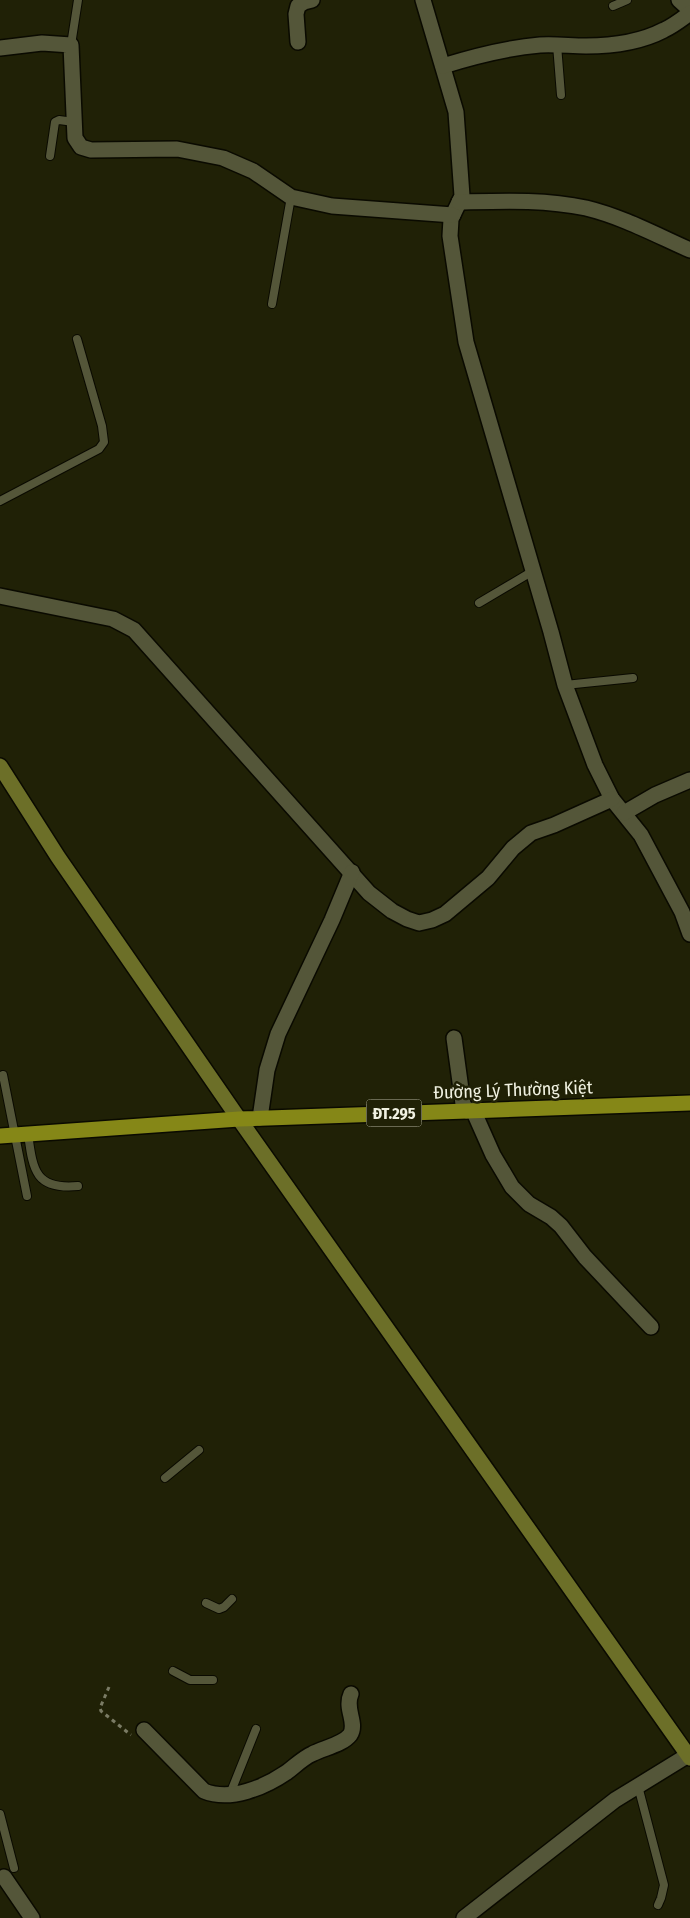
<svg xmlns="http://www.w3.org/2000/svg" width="690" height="1918" font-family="'Fira Sans Condensed',sans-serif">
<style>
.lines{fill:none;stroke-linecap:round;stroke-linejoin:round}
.lane-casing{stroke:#0a0a00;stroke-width:10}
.street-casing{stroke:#0a0a00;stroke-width:18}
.secondary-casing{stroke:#0a0a00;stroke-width:18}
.primary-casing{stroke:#0a0a00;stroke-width:18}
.path{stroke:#7a7b64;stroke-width:3;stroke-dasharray:4 4;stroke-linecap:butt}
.lane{stroke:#545639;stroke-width:8}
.street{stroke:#545639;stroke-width:15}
.secondary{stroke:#6c6f28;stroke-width:15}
.primary{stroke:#858717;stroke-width:15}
.labels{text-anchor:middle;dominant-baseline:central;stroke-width:5;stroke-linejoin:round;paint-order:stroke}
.shield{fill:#202106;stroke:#b2b39f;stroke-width:1}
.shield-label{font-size:16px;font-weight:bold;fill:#f0f1e1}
.street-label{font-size:18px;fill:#f0f1e1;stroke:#202106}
</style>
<rect width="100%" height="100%" fill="#202106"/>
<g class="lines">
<!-- lane casing -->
<g class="lane-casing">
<g id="lane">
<path d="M613 6 627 0"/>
<path d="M71 45 78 0"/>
<path d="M557 45 561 95"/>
<path d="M50 156 55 122 59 120 74 122"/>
<path d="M272 304 291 197"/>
<path d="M0 501 99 449 104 442 102 426 77 339"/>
<path d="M479 603 533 571"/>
<path d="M565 685 633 678"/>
<path d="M3 1075 27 1196"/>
<path d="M28 1134C33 1170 35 1190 78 1186"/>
<path d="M165 1478 199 1450"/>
<path d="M206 1603 219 1609 224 1607 232 1599"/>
<path d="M173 1671 190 1680H213"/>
<path d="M638 1786 664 1885 661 1898 658 1905"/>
<path d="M230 1794 256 1729"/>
<path d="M0 1814 14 1868"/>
</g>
</g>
<!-- street casing -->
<g class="street-casing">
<g id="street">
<path d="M423 0 456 112 462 196 451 219 450 236 466 342 551 632 565 685 595 765 612 799 641 835 682 912 690 934"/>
<path d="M679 0 690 10"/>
<path d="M298 42 296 14 298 6 304 2 312 0"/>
<path d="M0 48 42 43 71 45 75 138 81 147 91 150 177 149 223 158 253 171 291 197 332 206 453 215"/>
<path d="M443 66C475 56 506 48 540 45 555 44 571 46 586 46 612 46 641 42 664 30 673 26 682 19 690 13"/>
<path d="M459 202C502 201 544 199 586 208 623 217 656 235 690 250"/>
<path d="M0 596 113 619 134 630 369 893 392 911 407 919 419 923 432 920 445 914 488 878 513 848 531 833 554 825 612 799"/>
<path d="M624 813 655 795 690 780"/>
<path d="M454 1038 463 1104 467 1111"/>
<path d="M473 1110 493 1155 512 1187 529 1204 551 1217 561 1226 585 1257 651 1327"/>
<path d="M260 1118 267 1070 278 1034 332 920 352 872"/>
<path d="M144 1730 204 1791C231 1802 265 1787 287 1772 295 1766 303 1758 312 1754 323 1748 342 1745 350 1735 358 1723 344 1709 351 1694"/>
<path d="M4 1877 32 1918"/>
<path d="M464 1918 615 1800 690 1754"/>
</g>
</g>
<!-- secondary casing -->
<g class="secondary-casing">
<path id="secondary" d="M0 766 58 857 239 1119 690 1758"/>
</g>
<!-- primary casing -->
<g class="primary-casing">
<path id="primary" d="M0 1136 239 1119 690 1103"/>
</g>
<!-- path -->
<path class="path" d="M109 1687 100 1708 101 1711 131 1735"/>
<!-- lane -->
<use href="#lane" class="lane"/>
<!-- street -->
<use href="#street" class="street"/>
<!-- secondary -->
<use href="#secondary" class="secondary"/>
<!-- primary -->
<use href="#primary" class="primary"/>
</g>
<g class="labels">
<!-- shield labels -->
<rect class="shield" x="366.5" y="1099.5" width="55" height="27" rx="4"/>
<g class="shield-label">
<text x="394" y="1113">ĐT.295</text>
</g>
<!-- street labels -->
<g class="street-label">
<text transform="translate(513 1090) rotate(-2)">Đường Lý Thường Kiệt</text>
</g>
</g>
</svg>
